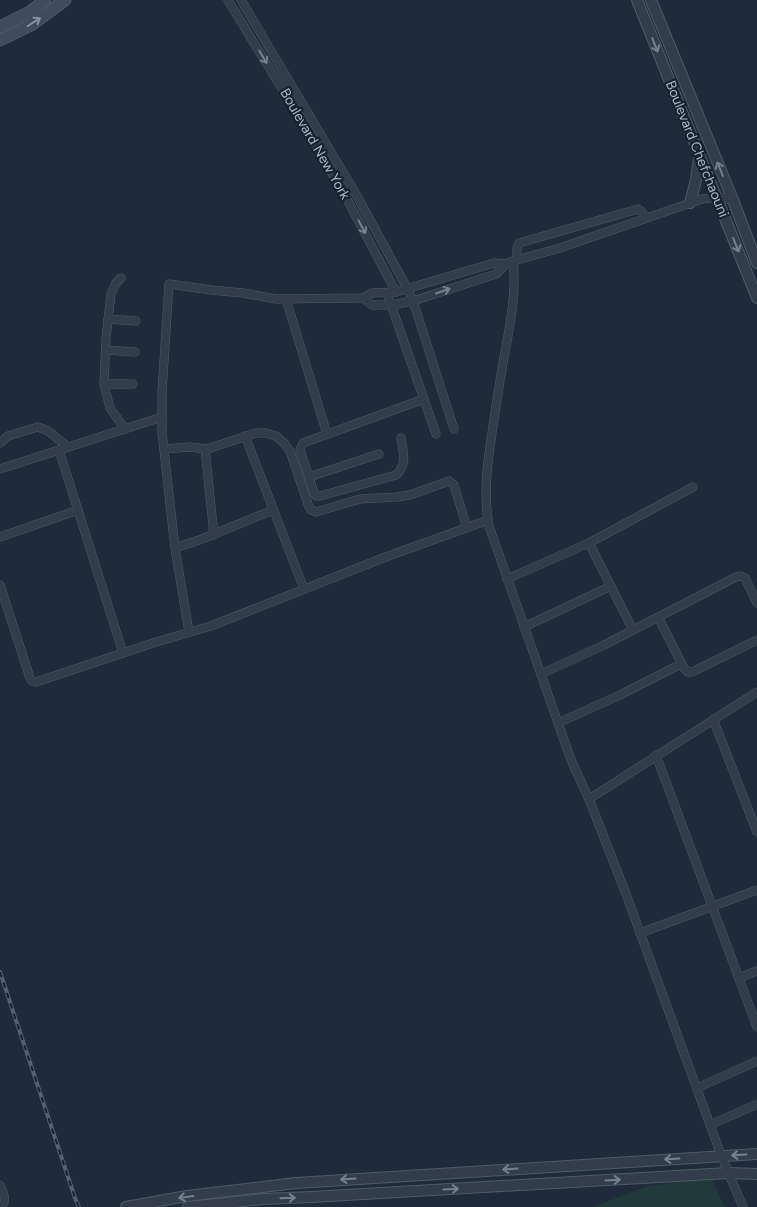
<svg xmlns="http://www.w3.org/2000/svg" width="757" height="1207" font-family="Figtree,sans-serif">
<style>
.green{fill:#21393b}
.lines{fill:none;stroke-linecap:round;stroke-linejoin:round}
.minor-casing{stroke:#505b68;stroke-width:9}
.tertiary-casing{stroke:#505b68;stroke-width:12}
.secondary-casing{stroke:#505b68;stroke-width:13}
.minor{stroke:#333d4a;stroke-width:8}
.tertiary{stroke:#333d4a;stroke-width:10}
.secondary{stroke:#404c5e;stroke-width:11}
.rail-casing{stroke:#546172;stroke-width:4}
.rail{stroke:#18222f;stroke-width:2;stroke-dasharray:5.5;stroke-linecap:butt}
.oneway{stroke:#8792a2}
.oneway2{stroke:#76818f}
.labels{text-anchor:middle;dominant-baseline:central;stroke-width:4.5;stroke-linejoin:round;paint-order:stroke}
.street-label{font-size:14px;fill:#adb8c7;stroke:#18222f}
</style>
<rect width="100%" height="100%" fill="#1f2b3a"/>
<!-- green -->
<path class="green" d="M710 1176 725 1207H593L645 1187Z"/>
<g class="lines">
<!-- minor casing -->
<g class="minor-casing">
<g id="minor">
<path d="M228 0 314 142 348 201 396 292"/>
<path d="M241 0 357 196 407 288 413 301 454 429"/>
<path d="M517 260V248L519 243 638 209 641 211 646 218"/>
<path d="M513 261C517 296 509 329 503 363 498 391 494 419 490 447 486 474 484 499 489 526L571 760 589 799 626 894 721 1155 743 1207"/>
<path d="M121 278 116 283 111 294 106 338 104 384 110 408 125 429"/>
<path d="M387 293 436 434"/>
<path d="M363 298 372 305H392L413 301 496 274 506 264 513 261 560 248 702 199 717 197 733 200"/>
<path d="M286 299 327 434"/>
<path d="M108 319 136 321"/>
<path d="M106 350 135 352"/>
<path d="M104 384H133"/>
<path d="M245 436 304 589"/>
<path d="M401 438C403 452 408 464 396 475L320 496H316L314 493 300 450 303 443 424 399"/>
<path d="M0 443 8 436 38 427 48 431 68 447"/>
<path d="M164 449 190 447 207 449 256 433H266L276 436 284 443 290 451 309 507 311 510 316 512 360 499 397 497 410 495 449 481 454 485 467 528"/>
<path d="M205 449 214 535"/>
<path d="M59 450 123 653"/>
<path d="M0 469 162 417"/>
<path d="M309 477 379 454"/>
<path d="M0 537 78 510"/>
<path d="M589 543 633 630"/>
<path d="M175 548 202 539 273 510"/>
<path d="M507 579 589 543 693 487"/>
<path d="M0 585 30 678 32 681 36 682 156 642 211 626 383 558 488 520"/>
<path d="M658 617 684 668 688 672H692L757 640"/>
<path d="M524 627 611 586"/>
<path d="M189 632 175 548 162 432V392L169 284 211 290 243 293 276 299 363 298 372 293 396 292 494 263 506 264"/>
<path d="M541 674 604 645 736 577 741 576 745 578 757 603"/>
<path d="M713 719 757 832"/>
<path d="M558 723 620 695 681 664"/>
<path d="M656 755 757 1027"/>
<path d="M589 799 757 692"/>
<path d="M640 933 757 890"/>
<path d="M739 978 757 971"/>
<path d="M697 1088 757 1061"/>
<path d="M710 1125 757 1104"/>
<path d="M0 1185C3 1193 8 1200 1 1207"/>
</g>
</g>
<!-- tertiary casing -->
<g class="tertiary-casing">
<g id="tertiary">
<path d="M637 0 757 298"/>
<path d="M651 0 733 200 757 263"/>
<path d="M690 203 696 180 699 159"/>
<path d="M126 1207 187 1196 296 1183 757 1154"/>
<path d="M188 1207 263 1199 312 1197 728 1173 757 1174"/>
</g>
</g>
<!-- secondary casing -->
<g class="secondary-casing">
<g id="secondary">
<path d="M0 27 30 12 45 0"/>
<path d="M0 40 31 25 65 0"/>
</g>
</g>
<!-- minor -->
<use href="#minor" class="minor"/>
<!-- tertiary -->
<use href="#tertiary" class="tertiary"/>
<!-- secondary -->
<use href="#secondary" class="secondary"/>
<!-- rail casing -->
<g class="rail-casing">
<path id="rail" d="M0 972 75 1198 79 1207"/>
</g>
<!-- rail -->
<use href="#rail" class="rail"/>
</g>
<!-- one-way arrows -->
<defs><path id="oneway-shaft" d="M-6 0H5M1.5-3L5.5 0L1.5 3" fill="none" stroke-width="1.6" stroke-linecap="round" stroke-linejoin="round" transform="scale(1.25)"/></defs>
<use class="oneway" href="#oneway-shaft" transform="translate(34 22) rotate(-32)"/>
<g class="oneway2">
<use href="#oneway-shaft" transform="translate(655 45) rotate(68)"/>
<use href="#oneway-shaft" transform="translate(263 57) rotate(59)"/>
<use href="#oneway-shaft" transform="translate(720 169) rotate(-112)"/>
<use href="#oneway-shaft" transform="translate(362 227) rotate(62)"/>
<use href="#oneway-shaft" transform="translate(736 245) rotate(68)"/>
<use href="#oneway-shaft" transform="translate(443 291) rotate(-19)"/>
<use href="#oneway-shaft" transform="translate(739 1155) rotate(177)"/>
<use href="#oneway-shaft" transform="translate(672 1159) rotate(177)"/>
<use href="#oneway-shaft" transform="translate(510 1169) rotate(176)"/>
<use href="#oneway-shaft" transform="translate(348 1179) rotate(176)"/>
<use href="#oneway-shaft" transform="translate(613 1180) rotate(-3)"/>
<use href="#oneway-shaft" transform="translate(451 1189) rotate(-3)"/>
<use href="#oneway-shaft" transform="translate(186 1197) rotate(172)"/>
<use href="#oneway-shaft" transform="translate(288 1198) rotate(-2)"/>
</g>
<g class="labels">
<!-- street labels -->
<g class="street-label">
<text transform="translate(315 144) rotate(60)">Boulevard New York</text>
<text transform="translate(697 149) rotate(68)">Boulevard Chefchaouni</text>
</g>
</g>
</svg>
